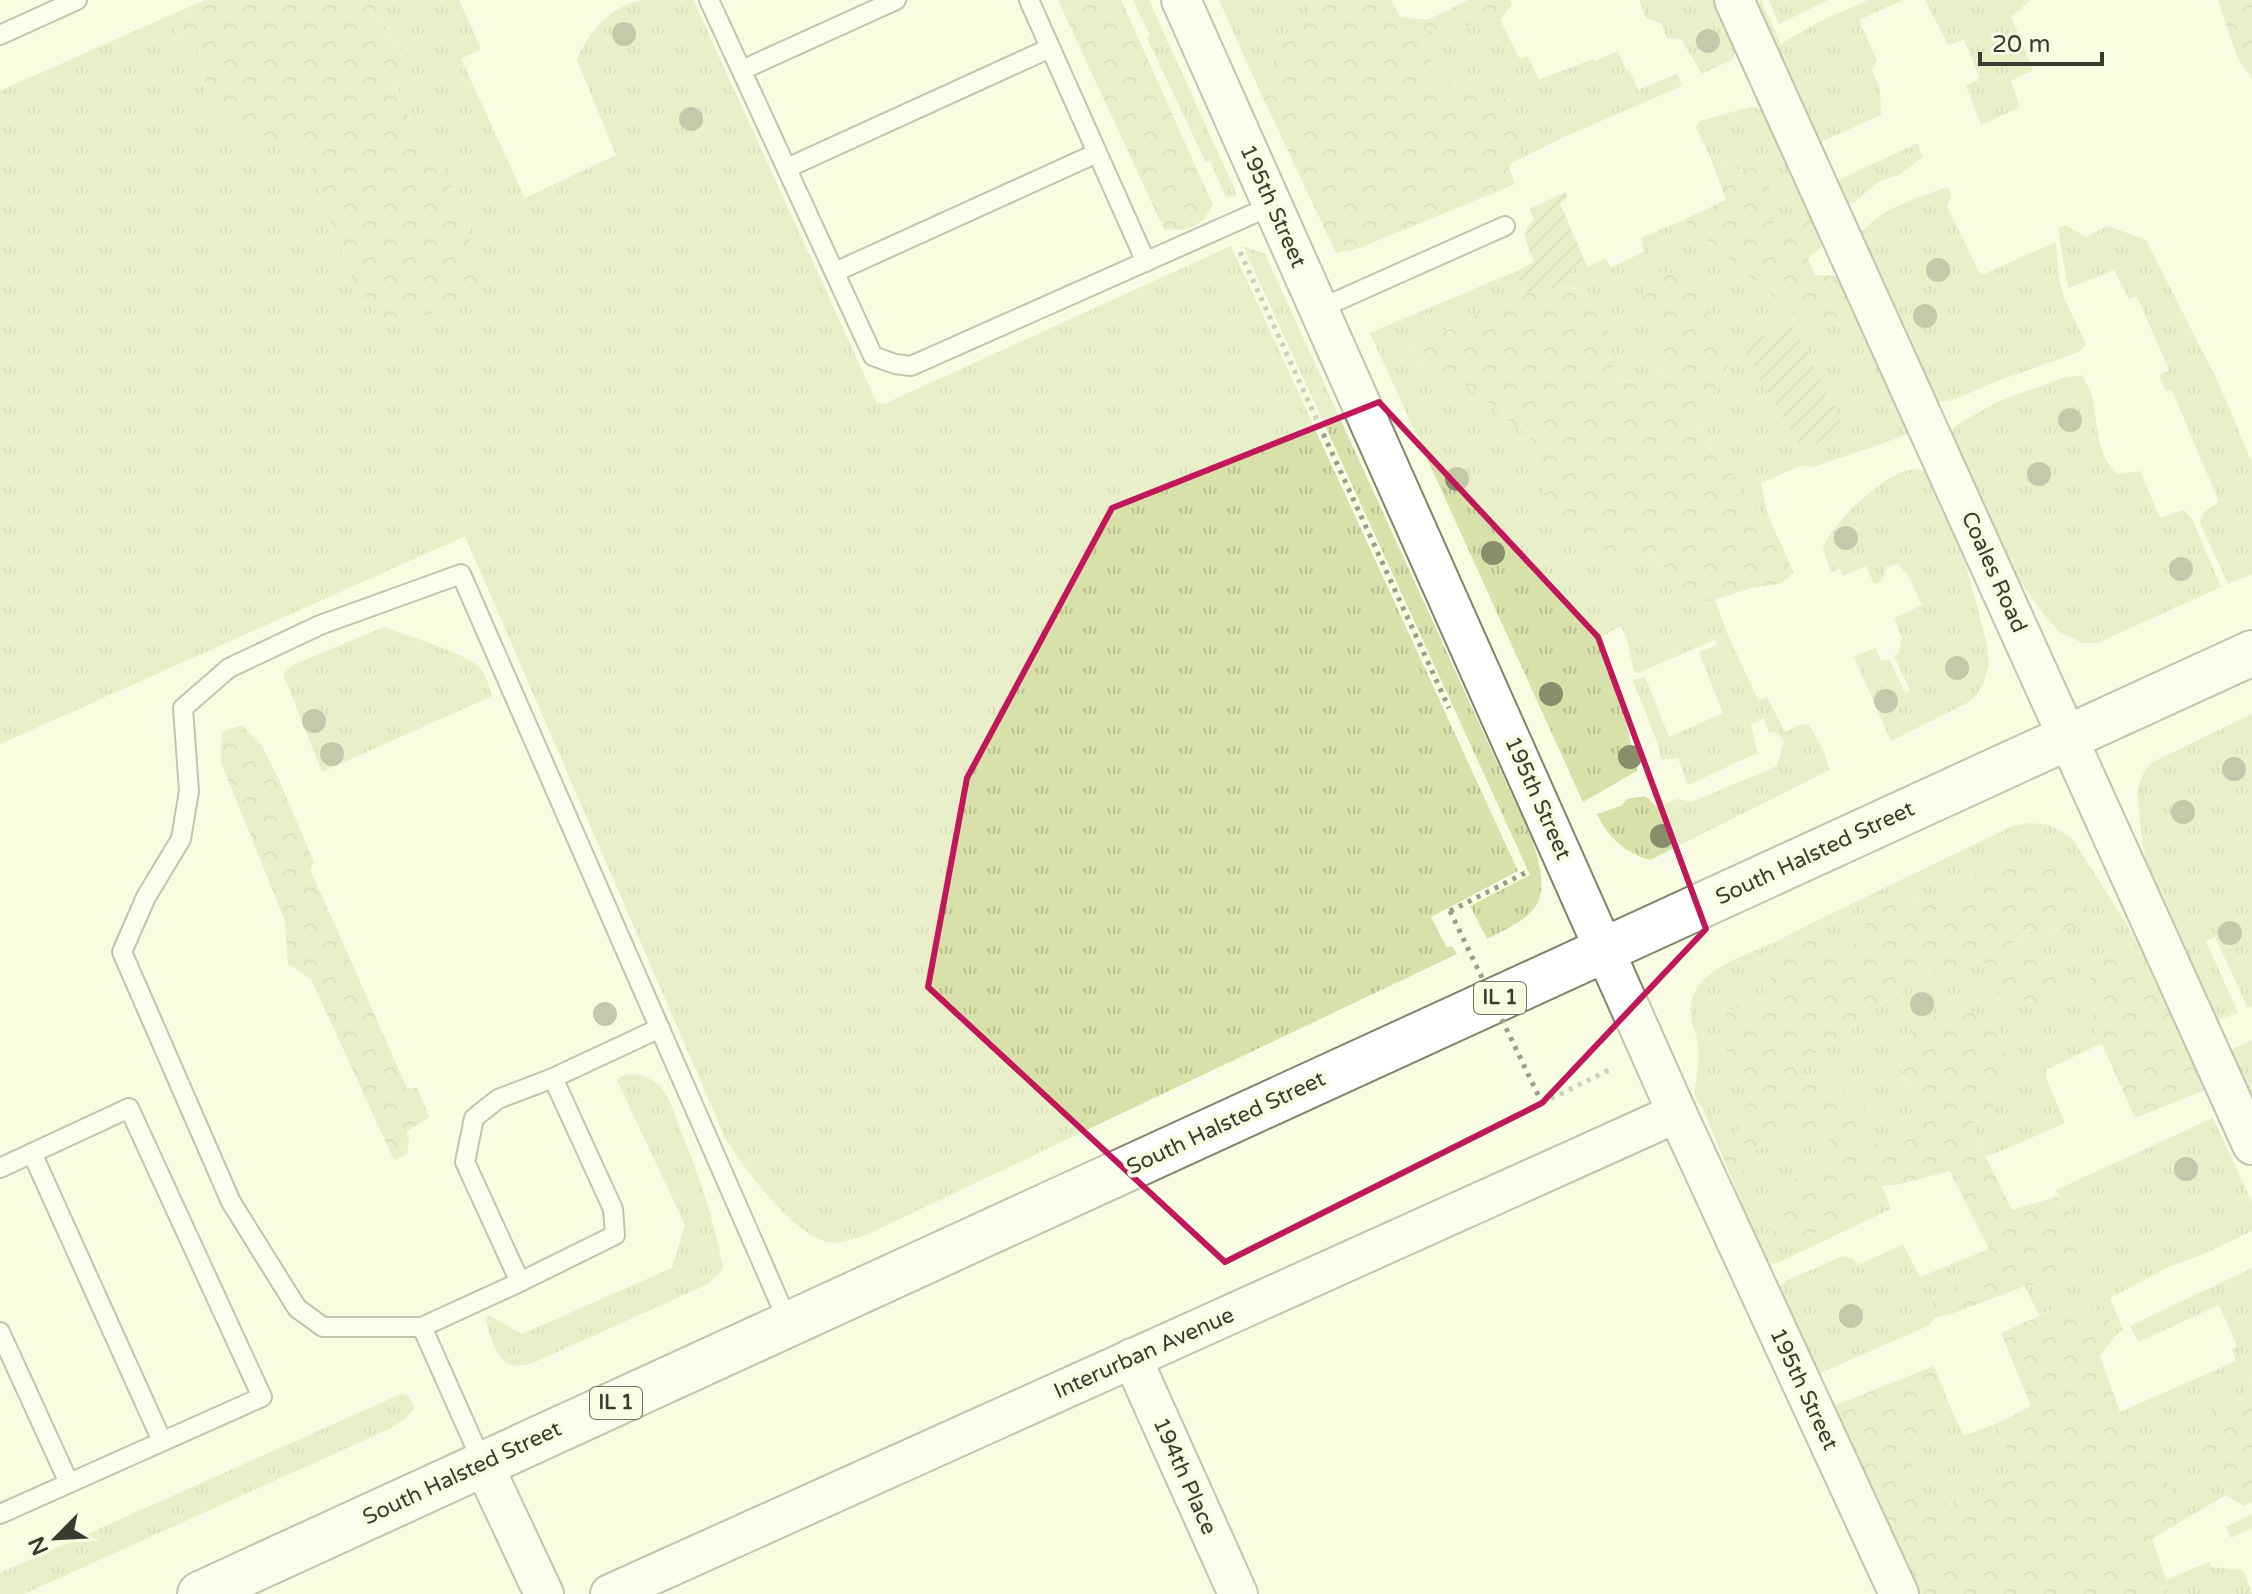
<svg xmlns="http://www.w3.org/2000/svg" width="2252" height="1594" font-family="'Varela Round',sans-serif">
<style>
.grass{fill:url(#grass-tufts)}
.forest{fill:url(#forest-crowns)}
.garden{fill:url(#garden-furrows)}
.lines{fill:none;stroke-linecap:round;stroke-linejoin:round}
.lane-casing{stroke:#81856e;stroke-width:22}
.street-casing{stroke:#81856e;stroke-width:42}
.primary-casing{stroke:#81856e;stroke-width:48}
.path{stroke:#9b9e8c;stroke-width:5;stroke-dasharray:4 6;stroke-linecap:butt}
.lane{stroke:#fff;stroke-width:18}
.street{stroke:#fff;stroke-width:38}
.primary{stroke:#fff;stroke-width:44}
.path-bridge{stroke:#9b9e8c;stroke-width:5;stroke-dasharray:4 6;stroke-linecap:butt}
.tree{fill:#888d6c}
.marked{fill:none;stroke:#c2185b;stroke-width:6;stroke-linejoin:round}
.labels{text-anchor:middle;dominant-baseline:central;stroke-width:8;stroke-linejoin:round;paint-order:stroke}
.shield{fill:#f7fce2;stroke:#727566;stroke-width:2}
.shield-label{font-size:20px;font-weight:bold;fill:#393b31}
.street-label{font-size:22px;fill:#393b31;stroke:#f7fce2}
</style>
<defs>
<pattern id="grass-tufts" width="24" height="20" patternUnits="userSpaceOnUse" patternTransform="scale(2)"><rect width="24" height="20" fill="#d7e1a9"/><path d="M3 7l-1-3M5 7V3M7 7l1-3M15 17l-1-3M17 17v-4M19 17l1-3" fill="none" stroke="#b9c292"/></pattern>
<pattern id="forest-crowns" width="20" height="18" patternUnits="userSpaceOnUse" patternTransform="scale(2)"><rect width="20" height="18" fill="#d7e1a9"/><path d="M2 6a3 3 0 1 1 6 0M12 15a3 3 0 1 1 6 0" fill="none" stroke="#b9c292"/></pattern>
<pattern id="garden-furrows" width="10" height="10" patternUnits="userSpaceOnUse" patternTransform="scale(2)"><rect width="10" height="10" fill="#d7e1a9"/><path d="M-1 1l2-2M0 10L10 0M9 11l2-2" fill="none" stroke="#b9c292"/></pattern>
</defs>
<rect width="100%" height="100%" fill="#f7fce2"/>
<!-- grass -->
<g class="grass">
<path d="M371 0H459L481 49 461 59 525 198 616 155 577 60C589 31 609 8 641 0 657 0 677 0 693 0L877 403 884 404 1231 246 1518 871 1431 917 1447 948 1452 946 1457 954 870 1233C857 1238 842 1245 827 1242 793 1234 741 1166 724 1135L465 536 0 744V91L171 15 177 36 195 44 205 70 204 95 252 141 301 142 356 289 420 317 443 308 419 128 404 110 394 79 403 56Z"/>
<path d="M1133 0H1149L1234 188 1236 196 1226 197 1210 161 1206 163 1147 38 1150 36Z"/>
<path d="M1219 0H1315L1305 20 1290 31 1259 89Z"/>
<path d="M1639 0H1714L1735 52 1733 59 1702 74 1681 39 1667 38 1661 23 1646 18Z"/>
<path d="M1748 0H1761L1781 44 1817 23 1868 0H1903L1859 20 1877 60 1872 70 1880 89 1881 115 1821 142 1805 130Z"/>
<path d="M1769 0H1828L1779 24Z"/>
<path d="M1925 0H2031L2011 16 2033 70 2011 81 2020 107 1981 125 1966 86 1980 78 1964 40 1948 45Z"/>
<path d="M1500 20 1520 59 1528 57 1539 80 1593 59 1596 61 1618 51 1626 70 1629 69 1638 90 1677 74 1682 86 1564 137 1510 164 1479 85 1447 88 1422 46 1430 31Z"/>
<path d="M1750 107 1761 109 1810 218 1779 243 1768 236 1762 166 1740 171 1710 156 1696 128 1700 121Z"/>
<path d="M1917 143 1923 157 1899 175 1879 181 1856 201 1847 204 1839 201 1835 182Z"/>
<path d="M1947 187 1951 196 1947 206 1980 274H1984L2056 242 2059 279 2064 298 2086 344 2079 352 2000 380 1953 400 1937 402 1929 400 1858 237C1877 210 1916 198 1947 187Z"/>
<path d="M1683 220 1811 327 1840 322 1849 303 1909 433 1887 442 1812 467 1802 465 1761 483 1768 516 1741 503V484L1700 435 1702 408 1730 368 1641 300 1658 336 1664 372 1622 384 1607 355 1594 294 1570 287 1567 284 1570 276 1568 269 1586 264 1588 267 1605 258 1611 267 1644 252 1641 238Z"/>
<path d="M2066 225 2086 237 2108 226 2146 240 2218 382 2252 463V574L2228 584 2200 523C2202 508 2210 510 2219 502L2172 390 2166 391 2159 375 2169 370 2137 296 2129 299 2114 270 2068 288 2058 228Z"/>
<path d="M1243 246 1265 254 1532 839C1551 900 1544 912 1487 939L1470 906 1530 875Z"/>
<path d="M1519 270 1522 285 1521 294 1413 345 1420 366C1441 374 1460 380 1478 394 1497 409 1506 422 1529 434L1543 481 1546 510 1623 557 1647 552 1672 574 1684 592 1708 602 1715 600 1727 633 1758 700 1767 697 1785 732 1802 724 1809 725 1824 751 1829 770 1650 860C1625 853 1608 837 1597 814L1621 806 1627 799 1645 796 1657 807 1678 799 1692 802 1777 766 1784 741 1776 732 1769 733 1764 718 1751 724 1757 753 1688 785 1678 758 1661 760 1659 747 1633 680 1645 677 1669 737 1723 713 1699 652 1717 645 1716 639 1638 673 1634 671 1626 636 1620 626 1597 640 1617 695 1628 709 1625 717 1637 771 1583 802 1370 333Z"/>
<path d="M2082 375C2085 381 2089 387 2091 393 2099 420 2094 455 2118 474L2140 471 2160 518 2184 510 2192 519 2221 587 2097 643H2083L2061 633 2046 617 2009 566 1949 438 1955 426 1997 402 2063 378Z"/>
<path d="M1915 469 1928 472 1966 565 1987 645 1989 666 1983 684 1976 695 1969 702 1891 741 1854 657 1875 648 1881 661 1889 659 1906 694 1910 690 1894 656 1899 652 1902 637 1894 618 1922 605 1906 571 1904 572 1899 564 1887 567 1882 581 1874 584 1866 566 1843 576 1840 568 1831 573 1823 548C1835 520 1884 472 1915 469Z"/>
<path d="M384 627C405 635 465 653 479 667 486 674 489 687 492 696L322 772 283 674 293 665Z"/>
<path d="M2252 714V1006L2248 1008 2215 937 2206 941 2238 1013 2209 1022 2149 877 2142 838 2137 792 2143 774 2151 763Z"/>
<path d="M2030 823 2050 825 2072 838 2139 944 2112 950 2095 1028 2102 1043 2046 1070V1078L2065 1123 1994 1154 1985 1155 1972 1121 2001 1098 1920 1020 1906 1044 1899 1064 1912 1099 1926 1114 1919 1136 1864 1146 1863 1128 1828 1075 1798 1076 1793 1063 1824 1050 1876 1008 1933 972 1984 960 2015 957 2010 944C2020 933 2045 925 2058 931L2051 869 2037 862 1968 876 1949 902 1939 910 1928 899 1905 900 1886 897 1868 912 1863 938 1846 951 1828 948 1816 921 2013 826Z"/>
<path d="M1775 942 1765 953 1772 975 1763 1003 1728 1011 1719 1040 1738 1074H1766L1746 1103 1739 1130 1720 1150 1701 1105 1697 1101 1695 1094C1696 1079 1700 1060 1698 1045 1697 1034 1691 1025 1691 1014 1687 972 1744 956 1775 942Z"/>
<path d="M2251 1040 2252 1043V1114L2223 1054Z"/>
<path d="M629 1074C642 1074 653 1079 662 1089 671 1100 675 1116 680 1129 699 1174 713 1218 723 1266L719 1274 706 1285 535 1362C497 1376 495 1346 485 1319L488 1315 522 1334 672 1268 685 1225 617 1080 621 1076Z"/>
<path d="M2213 1118 2252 1202V1231L2199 1256 2170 1266 2110 1298 2123 1330 2117 1334 2105 1310 2094 1311 2066 1304 2039 1315 2025 1286 2048 1284 2072 1214 2056 1190Z"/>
<path d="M1827 1131 1833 1156 1786 1183 1777 1248 1817 1232 1882 1186 1891 1209 1775 1264 1767 1263 1735 1187 1751 1151 1790 1135Z"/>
<path d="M1903 1245 1920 1277 1989 1249 1987 1269 1933 1297 1930 1311 1934 1318 1930 1325 1818 1374 1778 1290 1786 1281 1843 1256 1852 1258 1858 1265Z"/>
<path d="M2252 1268V1379L2240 1403 2219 1474 2226 1495 2183 1520 2152 1445 2120 1430V1412L2236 1361 2232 1349 2237 1346 2219 1305 2138 1342 2130 1326Z"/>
<path d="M401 1394 407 1395 415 1407 406 1418 391 1428 24 1594H0V1573Z"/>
<path d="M1952 1411 1964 1436 1998 1423 2014 1475 1988 1489 1961 1500 1921 1506 1912 1474 1916 1434Z"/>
<path d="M2252 1514V1528L2231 1538 2226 1527Z"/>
<path d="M2209 1562 2211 1567 2243 1570 2252 1594H2171L2166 1580Z"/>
</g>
<!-- forest -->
<g class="forest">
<path d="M205 0H371L403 57 394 80 404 110 419 128 445 171 465 222 479 274 474 299 420 317 386 321 356 289 301 143 252 141 204 95 205 70 195 44 177 36 171 15Z"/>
<path d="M1058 0H1121L1213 205C1200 228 1189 232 1164 229Z"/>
<path d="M1315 0H1391L1400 17 1428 20 1468 0H1510L1512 5 1500 20 1430 31 1422 46 1447 88 1479 85 1510 101 1520 151 1509 158 1510 164 1509 167 1515 184 1357 249 1336 253 1259 89 1290 31 1305 20Z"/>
<path d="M2218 0H2252V79L2238 59Z"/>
<path d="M1710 156 1740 171 1762 165 1779 212 1768 236 1779 243 1810 218 1824 245 1808 258 1815 275 1837 276 1849 303 1840 322 1811 328 1683 220 1726 200Z"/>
<path d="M1656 271 1690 275 1707 305 1730 368 1702 408 1700 435 1741 484V503L1768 516 1794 573 1779 584 1751 588 1708 602 1684 592 1672 574 1647 552 1623 557 1581 540 1546 510 1543 481 1529 434C1506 422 1497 409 1478 394 1460 381 1441 374 1420 366L1413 345 1521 294 1563 286 1594 294 1612 339 1607 355 1622 384 1664 372 1658 336 1641 300Z"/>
<path d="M242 725 262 746 279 780 314 862 310 869 407 1088H417L429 1117 406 1132 409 1140 407 1154 394 1160 311 979 288 964 285 921 221 762 222 732Z"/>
<path d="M2004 862H2037L2076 878 2087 889 2088 903 2080 928C2058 931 2026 925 2010 944L2015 957C2049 962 2051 965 2063 998L2045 1007 1992 990 1984 960 1933 972 1876 1008 1824 1050 1793 1063 1798 1076 1828 1075 1865 1107 1864 1145 1919 1136 1926 1114 1912 1099 1899 1063 1906 1044 1920 1020 1967 1008 1997 1026 2009 1063 2001 1098 1972 1122 1985 1155 2012 1210 2059 1196 2072 1214 2084 1242 2076 1270 2048 1284 2025 1286 1951 1314 1934 1318 1930 1311 1933 1297 1987 1269 1989 1249 1950 1171 1896 1185 1882 1186 1817 1232 1777 1249 1770 1217 1786 1183 1832 1156 1827 1132 1790 1135 1751 1151 1735 1187 1720 1150 1739 1130 1746 1103 1755 1084 1765 1074H1738L1719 1040 1727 1011 1763 1003 1772 975 1765 953 1775 942 1816 921 1828 948 1846 951 1863 938 1868 911 1886 897 1905 900 1929 899 1939 910 1949 902 1968 876Z"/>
<path d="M2139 944 2166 997 2202 1083 2203 1091 2135 1118 2095 1028 2088 992 2093 964 2112 950Z"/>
<path d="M2066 1304 2094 1311 2105 1310 2117 1334 2100 1356 2120 1412V1429L2152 1445 2183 1520 2152 1539 2171 1594H1917L1834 1406 1934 1366 1952 1411 1916 1434 1912 1474 1921 1506 1961 1500 1988 1489 2014 1475 1998 1423 2031 1406 2001 1333Z"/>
<path d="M2252 1379V1502L2244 1506 2226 1495 2219 1474 2200 1464 2199 1441 2214 1407 2240 1403Z"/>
</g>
<!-- garden -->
<g class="garden">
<path d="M1565 192 1568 198 1560 203 1586 264 1569 269 1570 276 1567 284 1570 287 1563 286 1521 294 1522 285 1519 281V270L1534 262C1528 245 1518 233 1534 220L1530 209Z"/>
<path d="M1787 324 1794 327 1843 426V431L1802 450 1742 347Z"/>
</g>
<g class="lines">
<!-- lane casing -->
<g class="lane-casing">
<g id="lane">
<path d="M709 0 873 356 895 364 911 366 1273 205"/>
<path d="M1029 0 1146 262"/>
<path d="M0 35 77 0"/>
<path d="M742 70 896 0"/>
<path d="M787 168 1050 48"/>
<path d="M835 272 1097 153"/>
<path d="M1319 309 1505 226"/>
<path d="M553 1078 613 1209 615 1235 520 1282 465 1162 474 1118 498 1099 553 1078 660 1028"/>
<path d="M32 1153 162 1441"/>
<path d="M0 1168 129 1108 262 1397 0 1514"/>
<path d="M422 1327 520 1282"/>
<path d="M0 1332 69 1483"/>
<path d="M483 1464 422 1327H323L297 1308 231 1202 122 952 146 897 181 839 189 791 183 708 229 668 320 625 461 574 789 1324"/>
</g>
</g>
<!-- street casing -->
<g class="street-casing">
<g id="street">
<path d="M1181 0 1677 1113 1899 1594"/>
<path d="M1734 0 2252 1145"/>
<path d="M1132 1358 1238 1594"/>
<path d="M483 1464 544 1594"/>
<path d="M610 1594 1677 1113"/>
</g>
</g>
<!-- primary casing -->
<g class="primary-casing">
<path id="primary" d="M200 1594 2252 653"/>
</g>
<!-- path -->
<g class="path">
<path d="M1240 252 1449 708"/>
<path d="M1450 911 1525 873 1523 870"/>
<path d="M1542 1103 1613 1068"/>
</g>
<!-- lane -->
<use href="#lane" class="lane"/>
<!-- street -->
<use href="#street" class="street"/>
<!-- primary -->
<use href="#primary" class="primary"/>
<!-- path-bridge -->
<path class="path-bridge" d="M1450 911 1542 1103"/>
</g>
<!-- trees -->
<g class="tree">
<circle cx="624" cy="34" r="12"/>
<circle cx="1708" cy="41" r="12"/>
<circle cx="691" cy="119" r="12"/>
<circle cx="1938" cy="270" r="12"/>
<circle cx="1925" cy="316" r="12"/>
<circle cx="2070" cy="420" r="12"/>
<circle cx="2039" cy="474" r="12"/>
<circle cx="1457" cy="479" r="12"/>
<circle cx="1846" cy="538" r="12"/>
<circle cx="1493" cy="553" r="12"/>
<circle cx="2181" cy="569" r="12"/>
<circle cx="1957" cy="668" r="12"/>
<circle cx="1551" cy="694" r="12"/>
<circle cx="1886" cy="701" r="12"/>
<circle cx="314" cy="721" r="12"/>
<circle cx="332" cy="754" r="12"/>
<circle cx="1630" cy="757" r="12"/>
<circle cx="2234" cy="769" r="12"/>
<circle cx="2183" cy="812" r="12"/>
<circle cx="1662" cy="836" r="12"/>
<circle cx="2230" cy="933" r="12"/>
<circle cx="1922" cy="1004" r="12"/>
<circle cx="605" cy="1014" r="12"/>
<circle cx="2186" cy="1169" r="12"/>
<circle cx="1851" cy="1316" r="12"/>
</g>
<!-- marked area -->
<path d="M0 0H2252V1594H0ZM1379 402 1598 637 1706 929 1542 1103 1225 1262 928 987 967 778 1112 508Z" fill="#f7fce2" fill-opacity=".55" fill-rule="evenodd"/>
<path class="marked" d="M1379 402 1598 637 1706 929 1542 1103 1225 1262 928 987 967 778 1112 508Z"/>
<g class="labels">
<!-- shield labels -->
<g class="shield">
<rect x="1474" y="982" width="52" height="32" rx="6"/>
<rect x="590" y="1387" width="52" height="32" rx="6"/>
</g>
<g class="shield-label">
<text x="1500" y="998">IL 1</text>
<text x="616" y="1403">IL 1</text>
</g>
<!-- street labels -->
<g class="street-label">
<text transform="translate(1273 206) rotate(66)">195th Street</text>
<text transform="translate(1994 572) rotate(66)">Coales Road</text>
<text transform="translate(1538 798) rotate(66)">195th Street</text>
<text transform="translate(1815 853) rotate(-25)">South Halsted Street</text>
<text transform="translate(1226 1123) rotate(-25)">South Halsted Street</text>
<text transform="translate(1144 1353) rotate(-24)">Interurban Avenue</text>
<text transform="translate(1804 1389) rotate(65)">195th Street</text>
<text transform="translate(462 1473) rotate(-25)">South Halsted Street</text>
<text transform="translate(1185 1476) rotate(66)">194th Place</text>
</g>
</g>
<!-- north arrow -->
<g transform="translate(56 1538) rotate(246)" stroke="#f7fce2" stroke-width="6" paint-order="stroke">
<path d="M0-6L14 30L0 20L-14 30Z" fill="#393b31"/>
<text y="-12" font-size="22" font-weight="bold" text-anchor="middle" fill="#393b31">N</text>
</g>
<!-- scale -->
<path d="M1980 52v12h122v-12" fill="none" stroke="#393b31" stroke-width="4"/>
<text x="1992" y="52" font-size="24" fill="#393b31" stroke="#f7fce2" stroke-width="6" paint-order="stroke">20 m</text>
</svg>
